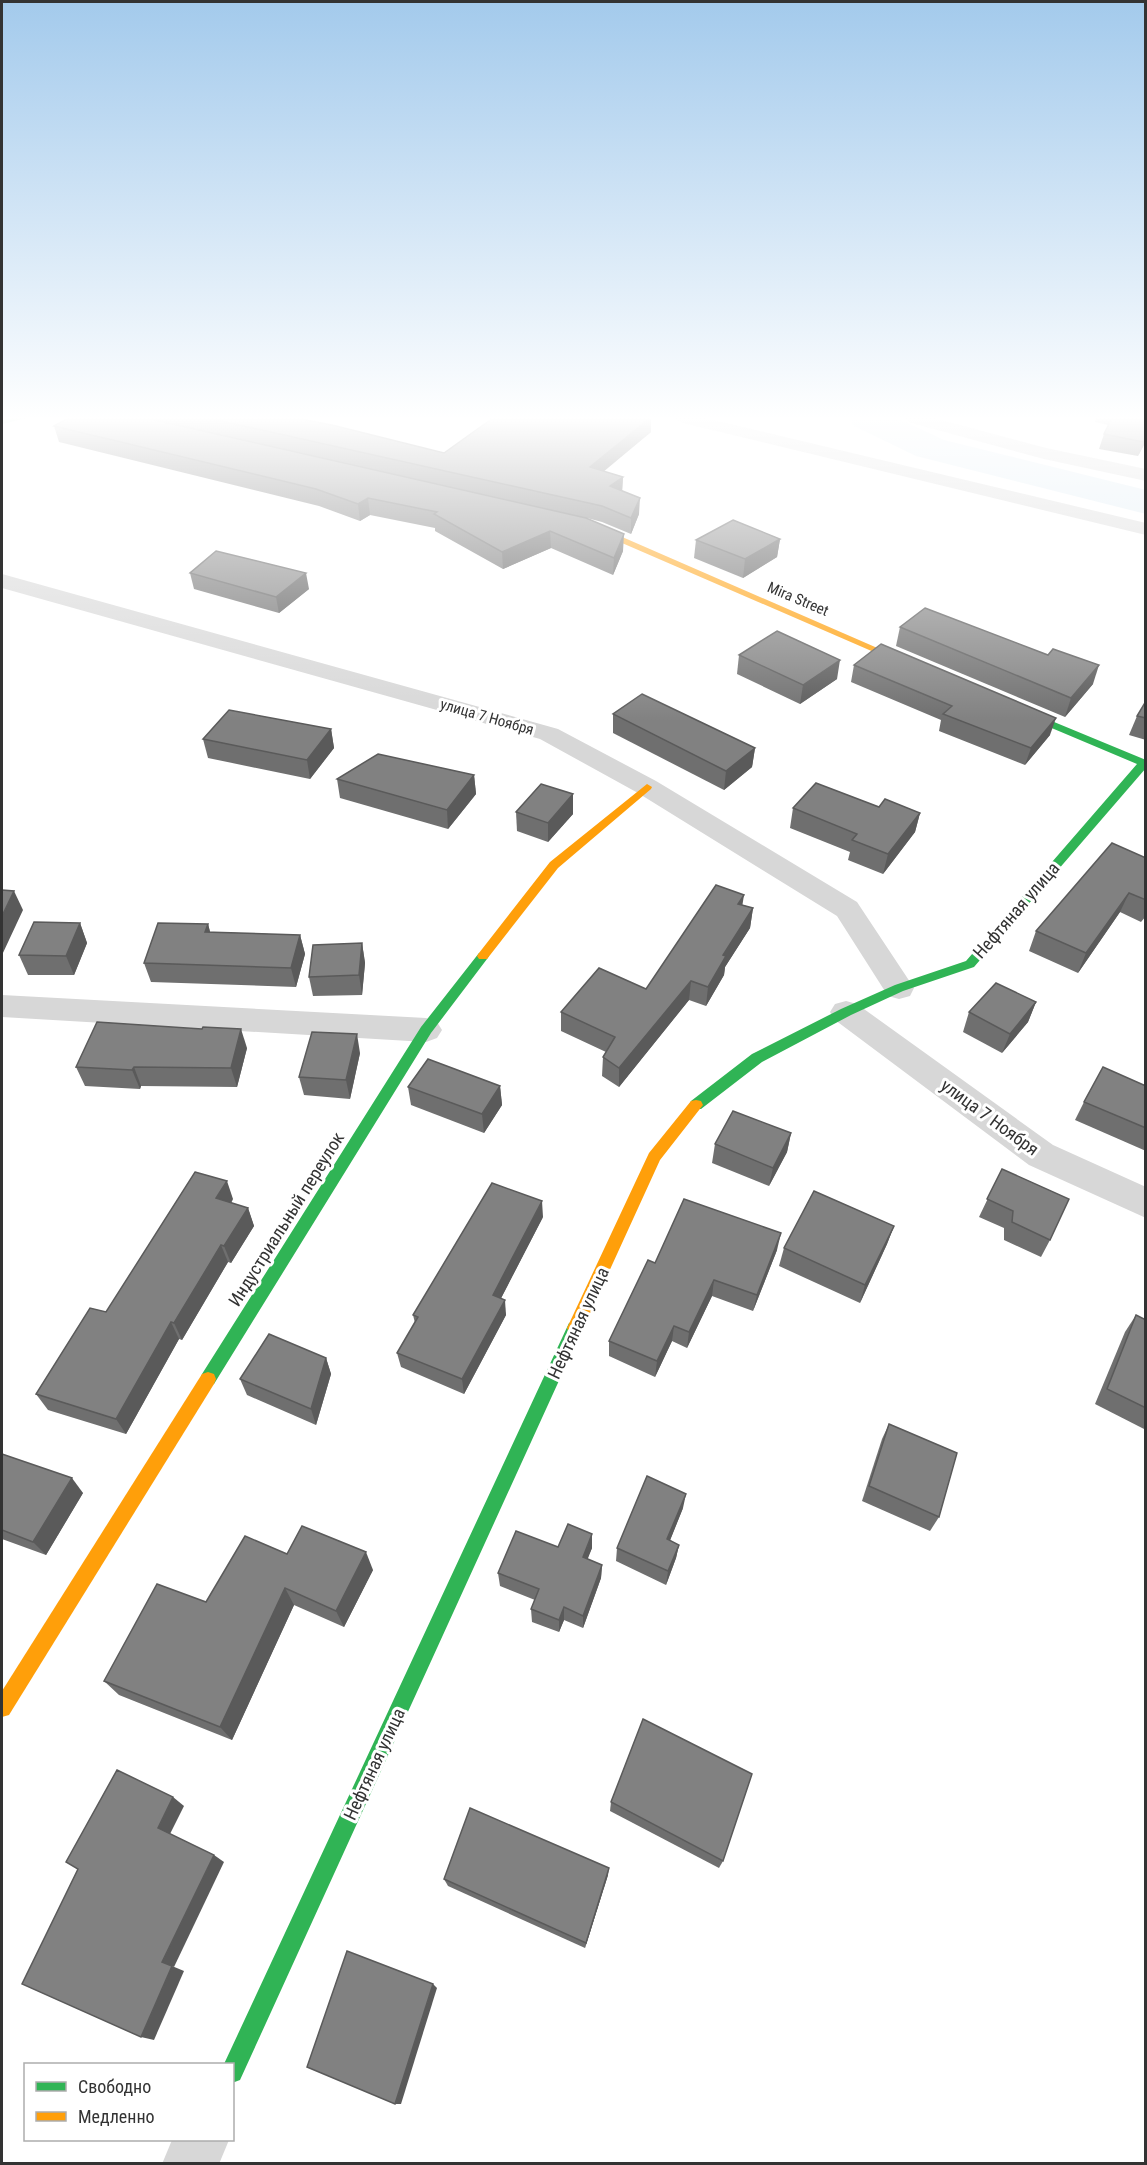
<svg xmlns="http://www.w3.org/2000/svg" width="1147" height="2165" font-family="'Roboto Condensed',sans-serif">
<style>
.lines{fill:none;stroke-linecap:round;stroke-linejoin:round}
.river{fill:#ddebf3;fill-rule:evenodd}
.street{fill:#d7d7d7;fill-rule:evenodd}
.fast{fill:#30b455;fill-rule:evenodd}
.slow{fill:#ff9f0a;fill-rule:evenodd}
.wall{fill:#6f6f6f}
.shaded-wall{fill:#5a5a5a}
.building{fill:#818181;stroke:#5a5a5a;stroke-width:1.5}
.labels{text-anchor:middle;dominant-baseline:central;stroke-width:6;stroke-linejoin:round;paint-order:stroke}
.far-street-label{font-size:15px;fill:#333;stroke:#fff}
.street-label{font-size:18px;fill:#333;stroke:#fff}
</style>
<rect width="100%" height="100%" fill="#fff"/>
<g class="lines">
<!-- river -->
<path class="river" d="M848 418H897L944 440 1146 490V514L916 456 854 426Z"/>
<!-- street -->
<g class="street">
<path d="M674 418H705L1146 523V535L683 423Z"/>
<path d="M905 418H934L1046 448 1146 469V481L1044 459 908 422Z"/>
<path d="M2 574 558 729 656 781 857 902 914 988 910 996 899 999 888 996 837 916 638 793 540 739 2 588Z"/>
<path d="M2 995 426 1018 437 1022 442 1030 437 1038 426 1042 2 1017Z"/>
<path d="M846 1001 857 1004 1053 1145 1146 1187V1218L1029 1165 835 1020 830 1012 835 1004Z"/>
<path d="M172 2140H229L219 2164H162Z"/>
</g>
<!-- fast -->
<g class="fast">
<path d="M12 418H27L2 424V420Z"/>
<path d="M1013 705 1146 760V768L974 967 903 991 851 1015 762 1062 701 1109H691L689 1105 691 1101 752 1054 841 1009 895 985 966 961 1137 764 1009 710V706Z"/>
<path d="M483 952 487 953 489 956 487 959 431 1033 214 1384 208 1386 202 1384 200 1379 202 1374 421 1027 479 953Z"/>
<path d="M575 1321 581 1323 583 1328 240 2080 232 2083V2064H224L569 1323Z"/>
</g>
<!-- slow -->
<g class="slow">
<path d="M582 523 597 526 921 667 913 669 592 530 579 528 578 526Z"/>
<path d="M647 784 652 787 651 789 558 868 487 959H479L477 956 479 953 550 862Z"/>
<path d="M696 1100 701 1101 703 1105 660 1160 581 1333 575 1335 569 1333 567 1328 649 1153 691 1101Z"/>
<path d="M208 1372 214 1374 216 1379 214 1384 9 1715 2 1717V1691L202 1374Z"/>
</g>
</g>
<!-- wall -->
<g class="wall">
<path d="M68 418H296L444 453 651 432 603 471 623 477 622 491 639 514 631 534 602 522 587 518 623 551 613 575 551 548 503 569 435 531V528L370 515 360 521 319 506 59 442 54 426Z"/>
<path d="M1096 418H1146V441L1138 456 1099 449 1104 434 1108 425 1095 422Z"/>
<path d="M780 539 777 557 743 578 694 558 696 540Z"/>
<path d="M190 573 309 589 279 613 194 589Z"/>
<path d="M900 627 1048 655 1093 684 1065 717 896 646Z"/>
<path d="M739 655 837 679 800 704 737 674Z"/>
<path d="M854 665 1050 735 1025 765 939 731 941 720 851 682Z"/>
<path d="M1146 701V740L1129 735 1137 716Z"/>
<path d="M613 714 755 748 752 767 724 790 613 733Z"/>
<path d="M331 729 334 748 310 779 208 758 203 739Z"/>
<path d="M474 775 476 794 448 829 340 798 337 779Z"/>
<path d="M573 794V814L548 842 517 831 516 812Z"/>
<path d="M879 807 920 813 915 832 883 874 848 860 850 852 790 828 793 808Z"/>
<path d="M1146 858V916L1141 922 1120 912 1078 973 1029 951 1036 931Z"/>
<path d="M743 905 753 908 750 928 725 967 724 975 706 1006 689 1000 619 1087 602 1076 603 1057 606 1052 561 1031V1012L646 989Z"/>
<path d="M80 923 87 943 74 975H28L19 955Z"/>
<path d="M208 924 210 932 300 935 305 954 296 987 151 982 144 963Z"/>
<path d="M362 943 365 963 362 995 313 996 309 977Z"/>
<path d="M1036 1002 1028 1022 1002 1053 963 1032 969 1012Z"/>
<path d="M247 1048 237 1087 141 1086 140 1089 85 1086 76 1067Z"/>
<path d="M360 1053 350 1099 304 1095 299 1077Z"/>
<path d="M500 1086 502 1105 484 1133 411 1105 408 1087Z"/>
<path d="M1146 1086V1151L1075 1120 1084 1102Z"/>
<path d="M791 1133 787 1152 769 1186 712 1163 715 1144Z"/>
<path d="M1002 1169 1050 1240 1041 1257 1004 1240V1228L979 1217Z"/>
<path d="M233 1199 231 1203 248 1208 254 1226 231 1263 228 1262 182 1340 179 1339 126 1434 48 1410 36 1394 106 1312Z"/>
<path d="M543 1217 501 1298 506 1315 464 1394 401 1367 397 1353 415 1323 413 1315Z"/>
<path d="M894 1226 887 1244 860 1303 779 1266 784 1248Z"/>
<path d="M777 1250 753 1311 712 1296 687 1348 672 1341 655 1377 609 1356V1341L655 1263Z"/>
<path d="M1136 1315 1146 1320V1430L1095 1404 1125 1332Z"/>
<path d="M326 1358 331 1374 316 1425 247 1395 240 1379Z"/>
<path d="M889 1424 939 1517 930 1531 862 1501 882 1439Z"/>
<path d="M2 1454 83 1493 46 1555 2 1539Z"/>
<path d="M683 1508 670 1540 679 1545 676 1558 666 1585 616 1561 617 1548Z"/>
<path d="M558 1547 592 1548 587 1559 602 1565 601 1578 583 1628 564 1620 559 1632 532 1622 531 1609 535 1600 500 1586 498 1573Z"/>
<path d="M287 1554 373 1570 344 1627 294 1605 232 1740 119 1695 104 1681 206 1602Z"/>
<path d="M611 1802 723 1861 719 1868 610 1811Z"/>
<path d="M608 1875 585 1948 448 1886 444 1879Z"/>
</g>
<!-- shaded-wall -->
<g class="shaded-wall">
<path d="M650 418H651V432L590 483V467Z"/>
<path d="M1146 437V441L1138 456 1143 442Z"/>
<path d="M623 477 622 493 610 486Z"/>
<path d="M368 498 370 515 360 521 358 504Z"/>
<path d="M640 498 639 514 631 534V518Z"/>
<path d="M550 531 551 548 503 569 502 552Z"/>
<path d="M624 534 623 551 613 575 614 558Z"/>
<path d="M780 539 777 557 743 578 745 559Z"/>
<path d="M306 573 309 589 279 613 276 597Z"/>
<path d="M840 660 837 679 800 704 803 685Z"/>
<path d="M1099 665 1093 684 1065 717 1071 698Z"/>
<path d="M1056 718 1050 735 1025 765 1031 748Z"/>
<path d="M331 729 334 748 310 779 307 760Z"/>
<path d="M755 748 752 767 724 790 726 771Z"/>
<path d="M474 775 476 794 448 829 447 810Z"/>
<path d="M573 794V814L548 842V823Z"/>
<path d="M920 813 915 832 883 874 888 854Z"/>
<path d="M14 891 23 910 2 955V916Z"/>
<path d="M1129 893 1120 912 1078 973 1086 953Z"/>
<path d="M744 895 741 914 738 904Z"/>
<path d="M753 908 750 928 725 967 724 975 706 1006 708 987 723 955Z"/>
<path d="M80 923 87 943 74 975 66 956Z"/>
<path d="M208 924 213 943 205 932Z"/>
<path d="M300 935 305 954 296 987 291 968Z"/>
<path d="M362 943 365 963 362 995 359 975Z"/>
<path d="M691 981 689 1000 619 1087V1068Z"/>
<path d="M1036 1002 1028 1022 1002 1053 1010 1034Z"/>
<path d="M241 1029 247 1048 237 1087 231 1068Z"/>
<path d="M357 1034 360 1053 350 1099 346 1080Z"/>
<path d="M134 1067 141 1086 140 1089 132 1070Z"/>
<path d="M500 1086 502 1105 484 1133 482 1114Z"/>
<path d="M791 1133 787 1152 769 1186 773 1168Z"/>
<path d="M227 1181 233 1199 223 1216 216 1198Z"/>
<path d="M542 1201 543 1217 495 1310 493 1295Z"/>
<path d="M248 1208 254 1226 231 1263 224 1246Z"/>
<path d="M894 1226 887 1244 860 1303 865 1285Z"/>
<path d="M781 1233 777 1250 753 1311 757 1295Z"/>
<path d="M221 1245 228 1262 182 1340 174 1323Z"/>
<path d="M714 1280 712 1296 687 1348 689 1332Z"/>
<path d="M505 1300 506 1315 464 1394 462 1379Z"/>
<path d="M171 1322 179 1339 126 1434 116 1419Z"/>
<path d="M674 1326 672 1341 655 1377 657 1361Z"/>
<path d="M326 1358 331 1374 316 1425 311 1409Z"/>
<path d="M72 1478 83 1493 46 1555 33 1542Z"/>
<path d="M686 1494 683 1508 665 1553 667 1539Z"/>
<path d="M592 1534V1548L583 1571V1557Z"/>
<path d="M679 1545 676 1558 666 1585 668 1571Z"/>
<path d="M366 1552 373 1570 344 1627 336 1611Z"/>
<path d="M602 1565 601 1578 583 1628V1616Z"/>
<path d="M285 1588 294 1605 232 1740 220 1727Z"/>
<path d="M564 1607V1620L559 1632V1620Z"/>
<path d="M173 1797 184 1806 169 1836 158 1828Z"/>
<path d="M214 1855 224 1862 174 1967 162 1962Z"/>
<path d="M609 1868 608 1875 585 1948 586 1943Z"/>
<path d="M172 1966 184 1971 154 2040 141 2037Z"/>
<path d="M433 1984 437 1988 401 2104H395Z"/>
</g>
<!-- building -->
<g class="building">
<path d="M68 418H146L586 518 624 534 614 558 550 531 502 552 434 514 437 512 368 498 358 504 316 489 54 426Z"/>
<path d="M208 418H296L332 425 444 453 493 418H650L590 467 623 477 610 486 640 498 631 518 602 506Z"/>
<path d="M1112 418H1146V437L1143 442 1104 434Z"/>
<path d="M733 520 780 539 745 559 696 540Z"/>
<path d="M216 551 306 573 276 597 190 573Z"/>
<path d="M925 608 1048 655 1053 649 1099 665 1071 698 900 627Z"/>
<path d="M777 631 840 660 803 685 739 655Z"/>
<path d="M881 644 1056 718 1031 748 943 714 952 706 854 665Z"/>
<path d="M642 694 755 748 726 771 613 714Z"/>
<path d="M1146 701V718L1137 716Z"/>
<path d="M229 710 331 729 307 760 203 739Z"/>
<path d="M378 754 474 775 447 810 337 779Z"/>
<path d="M816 783 879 807 885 799 920 813 888 854 852 840 857 834 793 808Z"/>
<path d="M541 784 573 794 548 823 516 812Z"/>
<path d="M1112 843 1146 858V900L1129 893 1086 953 1036 931Z"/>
<path d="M716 885 744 895 738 904 753 908 723 955 726 956 708 987 691 981 619 1068 603 1057 615 1037 561 1012 599 968 646 989Z"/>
<path d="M2 890 14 891 2 916Z"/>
<path d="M34 922 80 923 66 956 19 955Z"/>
<path d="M158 923 208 924 205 932 300 935 291 968 144 963Z"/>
<path d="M362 943 359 975 309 977 313 945Z"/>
<path d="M996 983 1036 1002 1010 1034 969 1012Z"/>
<path d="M97 1022 202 1029 203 1027 241 1029 231 1068 134 1067 132 1070 76 1067Z"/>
<path d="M312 1032 357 1034 346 1080 299 1077Z"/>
<path d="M428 1059 500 1086 482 1114 408 1087Z"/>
<path d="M1103 1067 1146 1086V1128L1084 1102Z"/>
<path d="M733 1111 791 1133 773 1168 715 1144Z"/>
<path d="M1002 1169 1069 1199 1050 1240 1012 1222 1013 1211 987 1199Z"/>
<path d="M195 1172 227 1181 216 1198 248 1208 224 1246 221 1245 174 1323 171 1322 116 1419 36 1394 90 1308 106 1312Z"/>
<path d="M492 1183 542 1201 493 1295 505 1300 462 1379 397 1353 418 1317 413 1315Z"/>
<path d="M814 1191 894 1226 865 1285 784 1248Z"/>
<path d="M684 1199 781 1233 757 1295 714 1280 689 1332 674 1326 657 1361 609 1341 648 1260 655 1263Z"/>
<path d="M1136 1315 1146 1320V1408L1107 1389Z"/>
<path d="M269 1334 326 1358 311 1409 240 1379Z"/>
<path d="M889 1424 957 1453 939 1517 869 1486Z"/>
<path d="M2 1454 72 1478 33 1542 2 1530Z"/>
<path d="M647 1476 686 1494 667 1539 679 1545 668 1571 617 1548Z"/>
<path d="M568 1524 592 1534 583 1557 602 1565 583 1616 564 1607 559 1620 531 1609 539 1589 498 1573 516 1531 558 1547Z"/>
<path d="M302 1526 366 1552 336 1611 285 1588 220 1727 104 1681 157 1584 206 1602 245 1536 287 1554Z"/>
<path d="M643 1719 752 1774 723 1861 611 1802Z"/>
<path d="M117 1770 173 1797 158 1828 214 1855 162 1962 172 1966 141 2037 22 1984 78 1869 66 1862Z"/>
<path d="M470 1808 609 1868 586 1943 444 1879Z"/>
<path d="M347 1951 433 1984 395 2104 307 2067Z"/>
</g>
<!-- sky -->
<linearGradient id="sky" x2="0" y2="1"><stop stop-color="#a3caec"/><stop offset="0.58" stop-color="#fff"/><stop offset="1" stop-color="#fff" stop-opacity="0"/></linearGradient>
<rect width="1147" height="721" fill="url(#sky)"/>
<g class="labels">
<!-- far-street labels -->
<g class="far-street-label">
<text transform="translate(798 599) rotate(23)">Mira Street</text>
<text transform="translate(487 717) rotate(16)">улица 7 Ноября</text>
</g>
<!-- street labels -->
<g class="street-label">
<text transform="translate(1016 910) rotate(-49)">Нефтяная улица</text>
<text transform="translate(990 1117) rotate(36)">улица 7 Ноября</text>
<text transform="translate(286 1219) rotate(-58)">Индустриальный переулок</text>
<text transform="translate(578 1323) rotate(-65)">Нефтяная улица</text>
<text transform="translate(374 1764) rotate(-65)">Нефтяная улица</text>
</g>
</g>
<!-- border -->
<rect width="1147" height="2165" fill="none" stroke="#333333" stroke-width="6"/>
<!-- legend -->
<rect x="24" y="2063" width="210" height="78" fill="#ffffff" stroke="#adadad" stroke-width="1.5"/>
<rect x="36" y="2082" width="30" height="9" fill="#30b455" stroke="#adadad" stroke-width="1.5"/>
<text x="78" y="2093" font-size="18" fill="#333333">Свободно</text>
<rect x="36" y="2112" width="30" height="9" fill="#ff9f0a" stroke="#adadad" stroke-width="1.5"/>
<text x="78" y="2123" font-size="18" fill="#333333">Медленно</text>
</svg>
